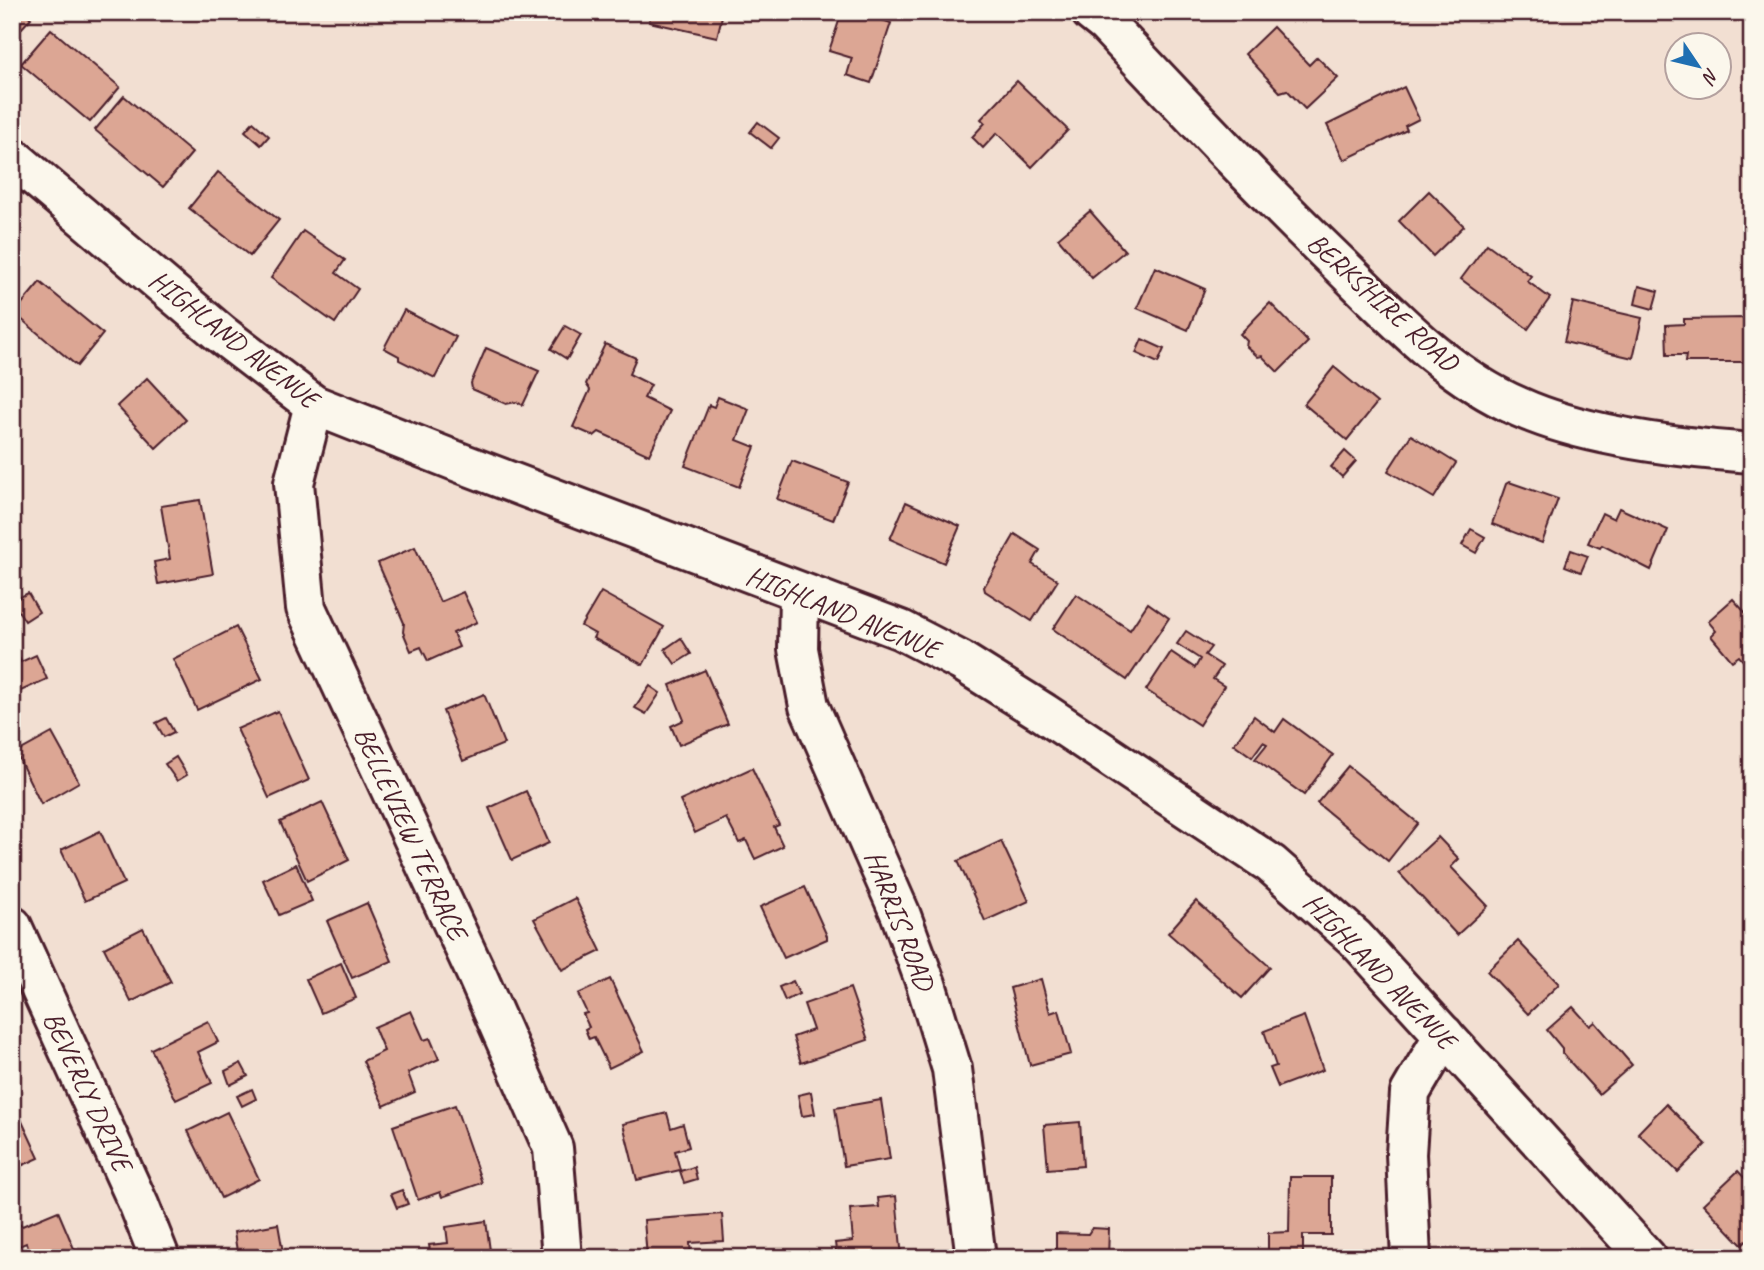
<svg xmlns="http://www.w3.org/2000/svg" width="1764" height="1270" font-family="Caveat,sans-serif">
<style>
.building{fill:#dca694;stroke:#4a1f2b;stroke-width:2}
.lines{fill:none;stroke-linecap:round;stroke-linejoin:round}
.minor-casing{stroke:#4a1f2b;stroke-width:44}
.minor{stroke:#fbf7ec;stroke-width:38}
.labels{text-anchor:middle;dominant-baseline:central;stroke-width:5;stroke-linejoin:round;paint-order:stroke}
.street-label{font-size:28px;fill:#4a1f2b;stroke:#fbf7ec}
</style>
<rect width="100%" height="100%" fill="#f2dfd2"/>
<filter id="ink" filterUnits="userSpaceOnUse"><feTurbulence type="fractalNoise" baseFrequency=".0143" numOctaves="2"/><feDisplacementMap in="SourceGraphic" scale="14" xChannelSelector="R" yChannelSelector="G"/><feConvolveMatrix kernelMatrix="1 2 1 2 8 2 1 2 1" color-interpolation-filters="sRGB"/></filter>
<g filter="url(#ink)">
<!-- building -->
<g class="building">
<path d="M12 12H24L31 18 12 39Z"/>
<path d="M651 12H723L717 37 649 22Z"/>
<path d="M842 12H859L891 23 871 83 847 75 852 58 829 51Z"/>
<path d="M1273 27 1309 65 1317 57 1338 78 1305 109 1287 90 1280 92 1245 54Z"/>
<path d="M51 29 120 87 90 122 21 64Z"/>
<path d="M1017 81 1068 130 1032 167 997 133 983 148 972 137 985 123 981 119Z"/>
<path d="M1404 87 1419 119 1405 126 1407 130 1344 160 1327 125Z"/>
<path d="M124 96 192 153 163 187 95 130Z"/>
<path d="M253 122 269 136 261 145 245 131Z"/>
<path d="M758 122 779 138 771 148 750 132Z"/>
<path d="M218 172 279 220 250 256 189 208Z"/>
<path d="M1429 191 1464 226 1433 256 1399 221Z"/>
<path d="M1090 211 1125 251 1092 278 1058 238Z"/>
<path d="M303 231 345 260 336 273 358 289 335 323 271 278Z"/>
<path d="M1487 244 1531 276 1527 281 1550 298 1528 329 1461 279Z"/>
<path d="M1155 267 1205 289 1188 330 1137 308Z"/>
<path d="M40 282 103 334 77 366 14 313Z"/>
<path d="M1639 286 1658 291 1653 309 1635 304Z"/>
<path d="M1573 302 1642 318 1633 358 1564 342Z"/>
<path d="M1270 303 1308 342 1278 372 1262 356 1258 357 1246 346 1247 341 1240 334Z"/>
<path d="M404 310 456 337 435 378 399 360V356L384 348Z"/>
<path d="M1745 318 1746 362H1685L1686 355H1667L1666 325 1684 324V319Z"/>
<path d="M565 326 581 335 567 359 551 349Z"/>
<path d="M1142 339 1164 349 1158 363 1136 353Z"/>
<path d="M605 344 636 358 629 374 651 385 644 398 670 411 649 455 599 432 594 436 573 427 590 390 586 384Z"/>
<path d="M486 348 539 371 523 405 516 402 506 404 472 389 471 383Z"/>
<path d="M1334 367 1377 403 1347 440 1304 404Z"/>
<path d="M147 378 186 420 156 448 117 406Z"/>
<path d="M718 397 749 409 737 440 755 447 739 487 685 466 709 405 714 407Z"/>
<path d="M1411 435 1456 463 1434 498 1388 471Z"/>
<path d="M1345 451 1356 461 1342 477 1331 467Z"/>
<path d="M792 461 848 482 833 520 777 499Z"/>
<path d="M1509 482 1558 499 1542 543 1492 524 1506 484Z"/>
<path d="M200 500 213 574 158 584 154 562 170 559 161 506Z"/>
<path d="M906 502 960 526 944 563 890 539Z"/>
<path d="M1619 508 1668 530 1651 570 1602 545 1600 548 1588 543 1602 513 1614 519Z"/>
<path d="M1471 529 1485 537 1476 553 1462 545Z"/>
<path d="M1015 534 1040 550 1032 564 1058 580 1032 621 985 591 984 587Z"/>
<path d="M415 547 440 602 463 592 477 622 453 633 459 647 428 661 421 647 411 651 403 632 404 623 378 563Z"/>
<path d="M1571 550 1588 556 1581 572 1565 566Z"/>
<path d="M601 592 664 627 643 665 593 638 595 634 581 626Z"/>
<path d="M28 593 39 612 25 621 12 601Z"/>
<path d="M1076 594 1130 630 1148 603 1169 618 1127 680 1053 629Z"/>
<path d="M1733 599 1752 620V658L1745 663 1739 656 1732 661 1711 636 1716 631 1708 621Z"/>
<path d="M236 627 262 679 197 710 173 659Z"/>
<path d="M1186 631 1211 647 1205 655 1222 666 1213 679 1224 686 1199 725 1146 690 1171 652 1195 668 1200 659 1177 644Z"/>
<path d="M681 638 691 654 675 664 665 649Z"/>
<path d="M12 643 21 662 36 655 47 679 12 695Z"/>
<path d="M705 670 728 724 679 745 671 726 684 720 670 685Z"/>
<path d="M650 686 660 693 646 714 635 708Z"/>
<path d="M484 694 504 744 463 761 443 711Z"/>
<path d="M278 711 309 780 269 798 237 729Z"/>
<path d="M1254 716 1275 732 1284 719 1333 755 1304 795 1255 759 1267 744 1263 742 1252 757 1234 744Z"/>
<path d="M166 718 174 732 164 737 156 723Z"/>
<path d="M52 733 79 782 41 804 16 753Z"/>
<path d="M176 757 187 775 177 781 165 764Z"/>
<path d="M1348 766 1418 823 1388 861 1317 803Z"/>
<path d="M752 768 779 825 774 827 783 846 755 859 746 840 739 843 726 818 695 833 680 801Z"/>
<path d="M526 791 549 843 512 860 489 808Z"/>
<path d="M322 802 349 860 307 881 280 822Z"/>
<path d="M100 831 124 883 85 901 61 850Z"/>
<path d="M1438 837 1459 859 1451 867 1488 906 1457 935 1399 873Z"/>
<path d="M1001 841 1029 901 985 921 958 861Z"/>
<path d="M296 864 312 901 279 915 263 880Z"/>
<path d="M805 887 827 936V939L784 958 760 907Z"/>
<path d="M575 898 601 951 562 970 534 919Z"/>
<path d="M1196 901 1270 967 1242 998 1168 933Z"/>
<path d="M367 903 392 961 352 978 327 921Z"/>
<path d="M143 928 171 982 131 1002 104 948Z"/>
<path d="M1518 941 1559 984 1528 1014 1487 971Z"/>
<path d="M341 963 356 998 321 1013 306 979Z"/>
<path d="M610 979 644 1051 609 1068 594 1037 589 1039 585 1029 589 1027 583 1014 587 1013 578 994Z"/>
<path d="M1041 979 1050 1013 1059 1010 1071 1054 1030 1065 1010 988Z"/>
<path d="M793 981 799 994 785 1001 779 987Z"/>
<path d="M850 988 868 1040 801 1063 793 1037 813 1030 804 1004Z"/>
<path d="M1573 1007 1590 1026 1595 1022 1632 1065 1599 1094 1562 1053V1048L1547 1030Z"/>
<path d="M411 1011 424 1040 430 1038 439 1059 408 1073 415 1092 384 1106 363 1061 384 1051 374 1027Z"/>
<path d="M1304 1016 1323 1070 1278 1087 1270 1068 1276 1066 1264 1031Z"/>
<path d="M208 1021 218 1042 198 1052 212 1083 176 1100 151 1049Z"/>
<path d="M241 1063 248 1076 230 1085 225 1071Z"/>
<path d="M252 1089 256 1099 242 1106 237 1096Z"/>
<path d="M811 1092 815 1114 802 1116 798 1095Z"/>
<path d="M881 1100 890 1159 844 1166 835 1108Z"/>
<path d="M14 1104 39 1158 12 1170V1105Z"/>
<path d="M1666 1104 1706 1144 1678 1172 1638 1133Z"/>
<path d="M455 1105 482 1183 442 1197 440 1192 418 1200 393 1126Z"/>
<path d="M227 1112 259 1179 221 1198 188 1131Z"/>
<path d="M667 1113 671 1128 683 1124 689 1147 675 1151 680 1170 637 1180 623 1124Z"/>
<path d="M1080 1122 1083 1166 1048 1169 1044 1125Z"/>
<path d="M694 1167 697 1179 684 1183 680 1171Z"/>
<path d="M1738 1171 1752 1186V1236L1742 1245 1703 1204Z"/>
<path d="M1290 1177H1331V1235H1303V1257H1268V1233L1289 1232Z"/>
<path d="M402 1190 408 1204 397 1208 391 1194Z"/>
<path d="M896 1196 902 1258H837L835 1243 853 1241 850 1209 879 1207 878 1198Z"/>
<path d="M58 1211 78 1258H32L26 1243 12 1249V1225L18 1223 22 1226Z"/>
<path d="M722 1214 724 1241 690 1243 691 1258H647L644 1220Z"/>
<path d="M486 1221 491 1258H431L429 1245 448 1243 446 1227Z"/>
<path d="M278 1224 284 1258H238L234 1232Z"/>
<path d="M1092 1228 1109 1229 1108 1258H1056V1233L1088 1234Z"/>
</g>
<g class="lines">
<!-- minor casing -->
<g class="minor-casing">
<g id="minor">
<path d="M1091 12 1106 24C1183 106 1260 188 1342 267 1396 320 1448 376 1519 407 1583 436 1682 448 1752 453"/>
<path d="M12 157 221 334 314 405 461 463 901 630 961 661 1044 713 1271 864 1355 938 1647 1258"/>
<path d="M314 405 294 483 306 608 476 973 553 1148 562 1258"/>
<path d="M799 592 798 649 809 706 900 913 926 984 952 1069 976 1258"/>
<path d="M12 926 139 1205 160 1258"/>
<path d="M1411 1258 1406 1154 1410 1093 1444 1035"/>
</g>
</g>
<!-- minor -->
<use href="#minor" class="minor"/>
</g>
</g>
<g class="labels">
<!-- street labels -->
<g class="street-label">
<text transform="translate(1383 302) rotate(42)">BERKSHIRE ROAD</text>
<text transform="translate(234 339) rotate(38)">HIGHLAND AVENUE</text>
<text transform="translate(843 612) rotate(22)">HIGHLAND AVENUE</text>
<text transform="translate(411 833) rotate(65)">BELLEVIEW TERRACE</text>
<text transform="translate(900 920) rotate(69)">HARRIS ROAD</text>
<text transform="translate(1380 971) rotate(46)">HIGHLAND AVENUE</text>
<text transform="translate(88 1091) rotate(65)">BEVERLY DRIVE</text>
</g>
</g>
<!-- margin -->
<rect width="1764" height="1270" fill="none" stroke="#fbf7ec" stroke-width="42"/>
<rect x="21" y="21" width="1722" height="1228" fill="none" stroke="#4a1f2b" stroke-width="2.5" filter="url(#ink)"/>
<!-- north arrow -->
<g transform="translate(1698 66) rotate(125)"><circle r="33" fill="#fbf7ec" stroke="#b4a19f" stroke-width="2"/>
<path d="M0-5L12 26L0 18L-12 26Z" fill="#1f6fb2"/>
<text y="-10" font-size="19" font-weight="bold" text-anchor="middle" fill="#4a1f2b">N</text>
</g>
</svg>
